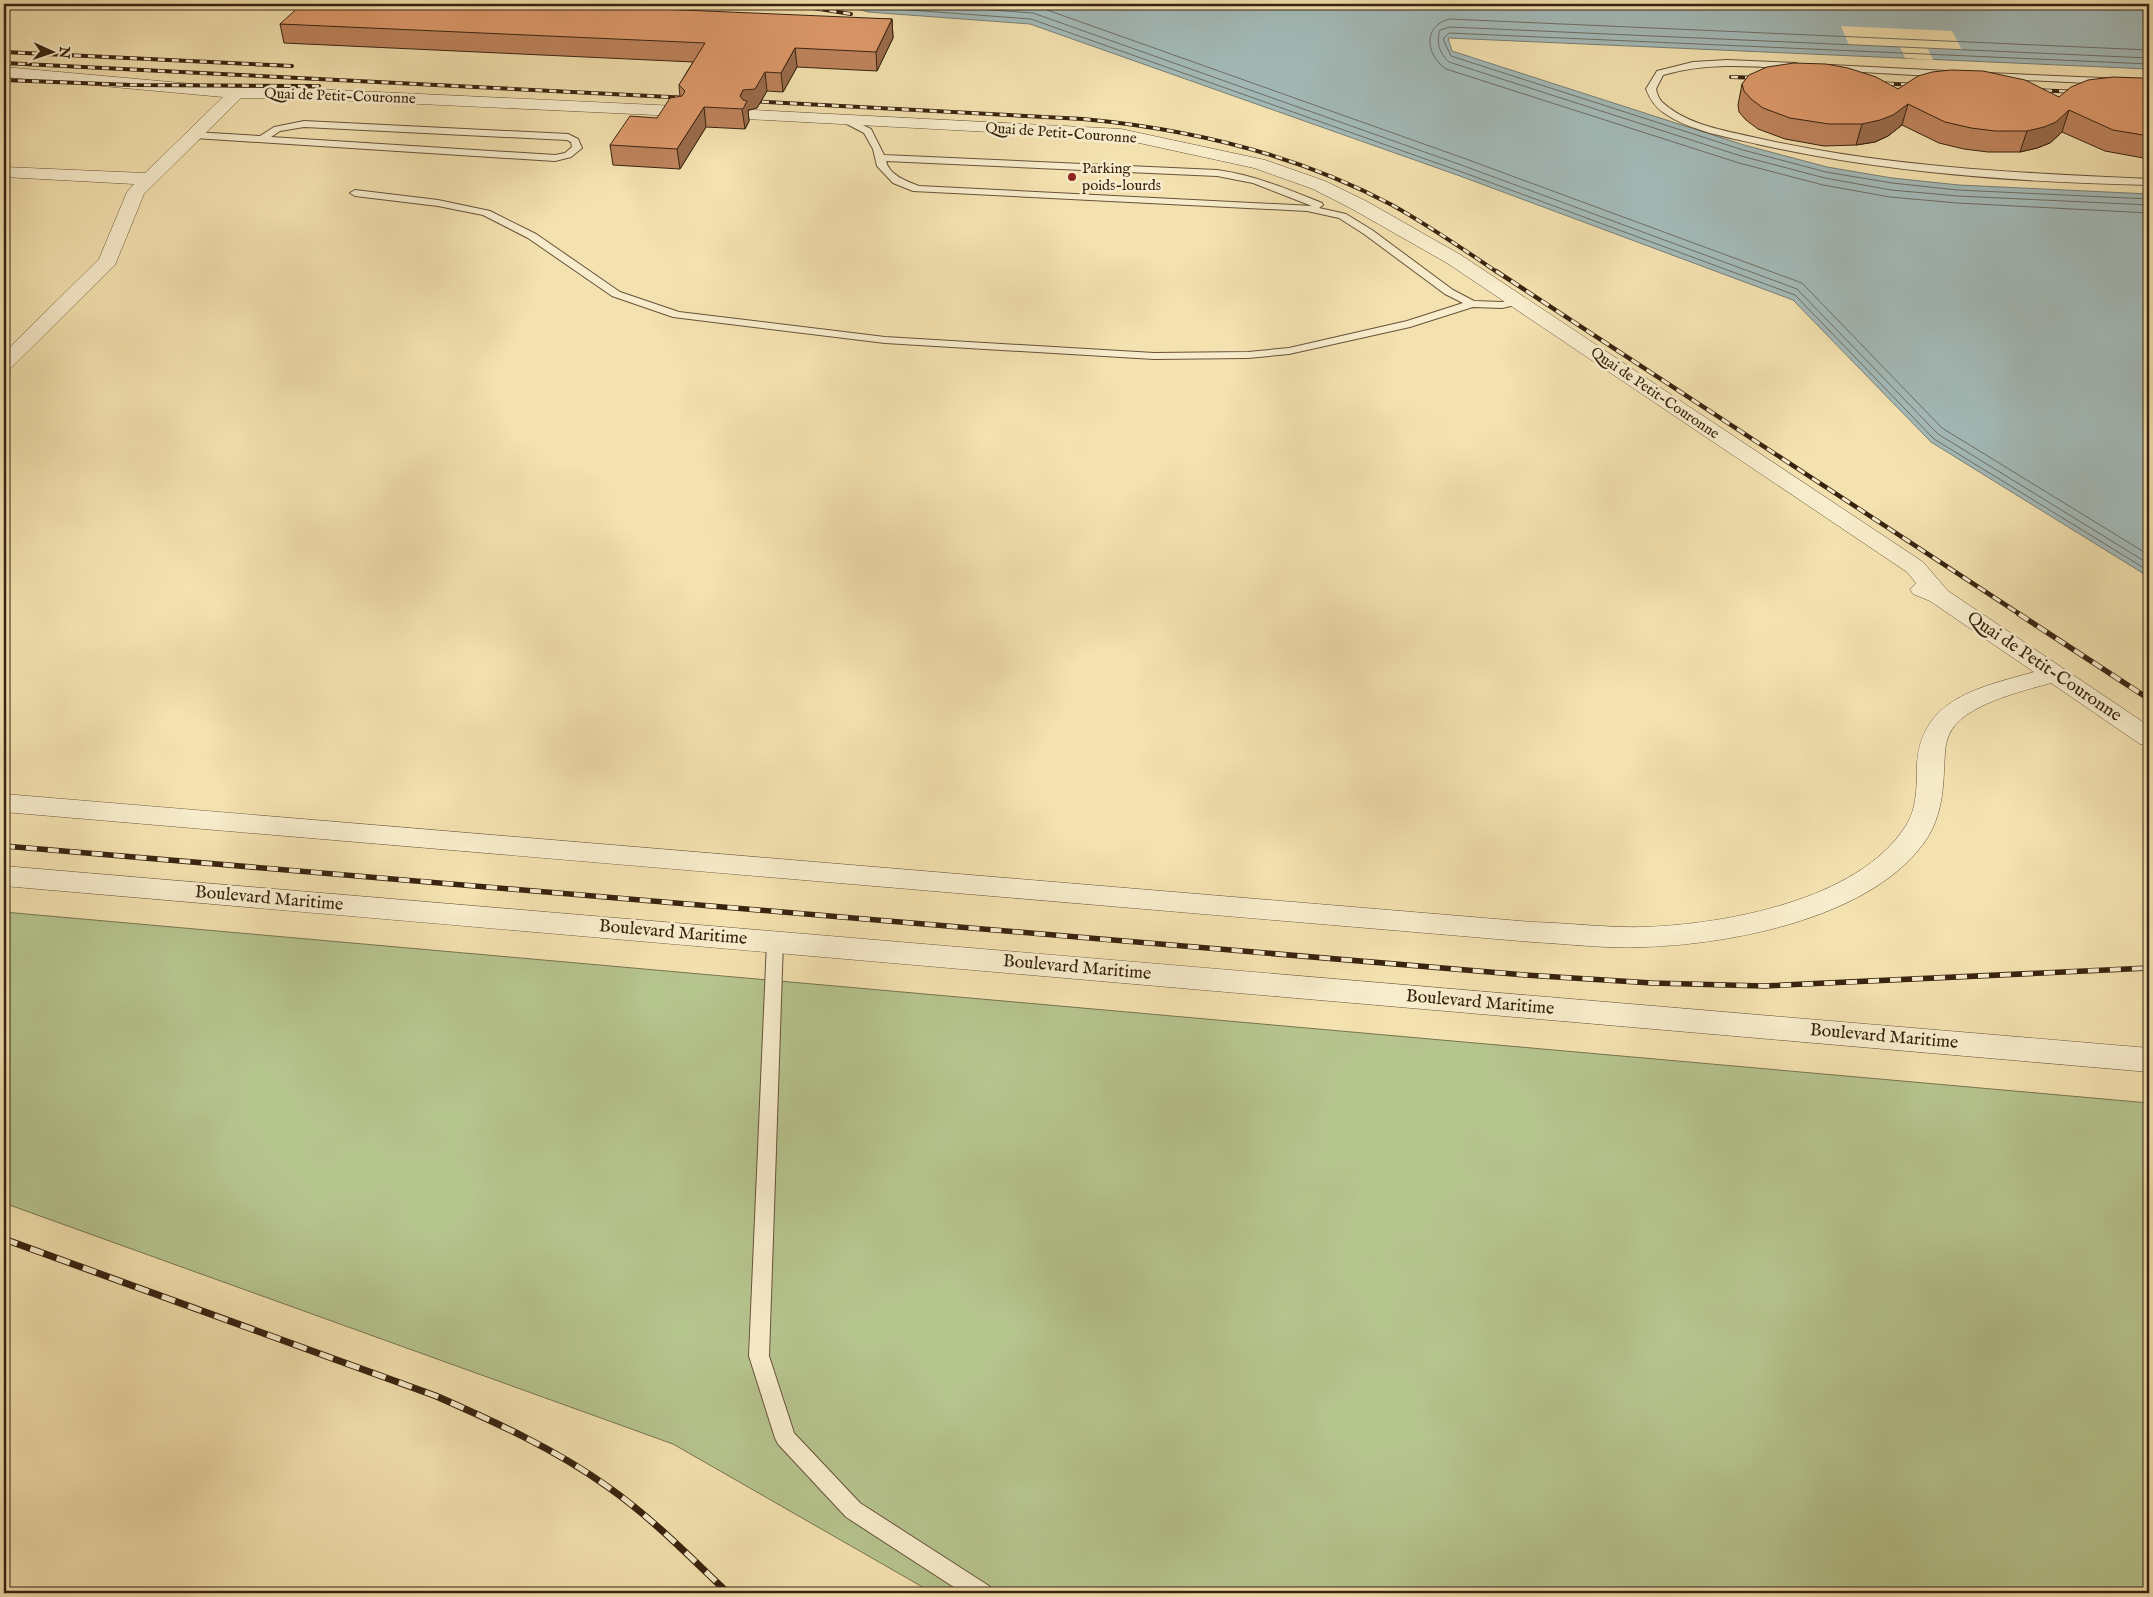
<svg xmlns="http://www.w3.org/2000/svg" width="2153" height="1597" font-family="'IM FELL English',serif">
<style>
.green{fill:#b6c48e;stroke:#77744f}
.water{fill:#a3bab8;stroke:#787e75}
.pier{fill:#f3e1af}
.lines{fill:none;stroke-linecap:round;stroke-linejoin:round}
.shore{stroke:#6e6e64;stroke-width:1}
.service-casing{stroke:#675238;stroke-width:2}
.minor-casing{stroke:#675238;stroke-width:1}
.tertiary-casing{stroke:#675238;stroke-width:1}
.service{fill:#f7eccb;fill-rule:evenodd}
.minor{fill:#f7eccb;fill-rule:evenodd}
.tertiary{fill:#f7eccb;fill-rule:evenodd}
.rail-far3-casing{stroke:#382310;stroke-width:4}
.rail-far2-casing{stroke:#382310;stroke-width:4.5}
.rail-far1-casing{stroke:#382310;stroke-width:5.5}
.rail-casing{stroke:#382310;stroke-width:7}
.rail-far3{stroke:#f7eccb;stroke-width:2.5;stroke-dasharray:7;stroke-linecap:butt}
.rail-far2{stroke:#f7eccb;stroke-width:3;stroke-dasharray:9;stroke-linecap:butt}
.rail-far1{stroke:#f7eccb;stroke-width:4;stroke-dasharray:11;stroke-linecap:butt}
.rail{stroke:#f7eccb;stroke-width:5;stroke-dasharray:14;stroke-linecap:butt}
.wall{fill:#bf845d;stroke:#382310}
.shaded-wall{fill:#9b6c4c;stroke:#382310}
.building{fill:#de9a6c;stroke:#382310}
.poi-dot{fill:#8f2418;stroke:#f7eccb;stroke-width:2}
.labels{text-anchor:middle;dominant-baseline:central;stroke-width:5;stroke-linejoin:round;paint-order:stroke}
.far-street-label{font-size:15px;fill:#382310;stroke:#f7eccb}
.far-poi-label{font-size:15px;fill:#382310;stroke:#f7eccb;text-anchor:start}
.street-label{font-size:18px;fill:#382310;stroke:#f7eccb}
</style>
<rect width="100%" height="100%" fill="#f3e1af"/>
<filter id="stains"><feTurbulence type="fractalNoise" baseFrequency=".004" numOctaves="4"/><feColorMatrix values="0 0 0 0 .2 0 0 0 0 .09 0 0 0 0 .02 0 0 0 .5 -.17"/></filter>
<radialGradient id="worn" r=".72"><stop offset=".6" stop-color="#630" stop-opacity="0"/><stop offset="1" stop-color="#630" stop-opacity=".3"/></radialGradient>
<!-- green -->
<path class="green" d="M4 912 2149 1103V1593H933L673 1444 4 1203Z"/>
<!-- water -->
<path class="water" d="M842 4H2149V69L1448 38 1452 51 1744 145 1827 167 1892 178 1959 185 2149 194V577L1931 442 1793 300 1460 176 1030 24 868 12Z"/>
<!-- pier -->
<path class="pier" d="M1841 26 1952 31 1962 50 1928 49 1933 60 1905 58 1900 47 1849 45Z"/>
<g class="lines">
<!-- shore -->
<g class="shore">
<path d="M858 4 869 7 1031 19 1462 172 1795 295 1934 439 2149 571"/>
<path d="M909 4 1033 13 1464 166 1797 289 1938 434 2149 564"/>
<path d="M1014 4 1036 6 1466 159 1802 283 1942 428 2149 555"/>
<path d="M2149 50 1449 19C1422 27 1426 55 1446 69L1739 163 1823 185 1890 197 1957 203 2149 213"/>
<path d="M2149 58 1450 27 1440 30C1436 42 1439 53 1449 62L1741 156 1825 178 1891 190 1958 196 2149 205"/>
<path d="M2149 64 1449 33 1443 39 1451 56 1743 150 1826 172 1892 183 1958 190 2149 199"/>
</g>
<!-- service casing -->
<g class="service-casing">
<g id="service">
<path d="M1727 60 1796 63 1800 66 1796 69C1751 66 1707 62 1663 75L1656 89C1657 94 1659 99 1662 102 1686 125 1727 131 1757 138 1886 167 2017 173 2149 179V185C2018 182 1885 173 1757 144 1727 137 1690 131 1664 113 1655 107 1650 99 1646 89L1657 71 1693 62Z"/>
<path d="M1831 65 1948 71 1953 74 1948 77 1828 70V66Z"/>
<path d="M1988 73 2149 80V86L1985 78 1983 76Z"/>
<path d="M846 117 871 129 884 155 1217 170C1254 175 1287 189 1322 203L1323 205 1319 208 1346 214 1372 230 1453 290 1474 301 1502 302 1516 299 1521 302 1520 304 1502 308 1473 307 1410 327 1289 354 1248 358 1154 359 885 343 673 317 612 296 528 238 483 215 438 206 355 196 350 193 355 190 438 200 490 211 536 234 620 292 679 312 885 337 1154 353 1248 352 1289 348 1407 321 1463 303 1445 294 1364 234 1339 218 1307 211 913 191 893 183 877 166 873 149 864 133 843 122 841 120ZM886 161 1217 176 1253 183 1312 206 919 186C906 181 889 175 886 161Z"/>
<path d="M304 121 568 134 578 139 582 148 571 157 555 161 194 138 189 135 194 132 260 136 274 127ZM304 127 567 140 571 142 572 147 565 153 555 155 271 137 280 131Z"/>
<path d="M775 936 781 938 783 942 769 1356 794 1433 860 1503 989 1586 992 1593H963L846 1517 778 1444 775 1438 749 1356 767 942 769 938Z"/>
</g>
</g>
<!-- minor casing -->
<g class="minor-casing">
<g id="minor">
<path d="M4 67 237 88H292L677 106 683 107 686 111 683 115 677 116 292 98H241L144 194 115 265 11 368 4 370V353L99 259 127 192 134 184 4 177V167L145 173 223 97 4 77Z"/>
<path d="M753 110 1121 129 1265 160 1325 181 1366 201 1461 255 1923 562 1948 591 2149 726V746L2140 744 2051 683C2023 691 1961 705 1949 735 1944 746 1945 760 1944 772 1943 795 1940 817 1928 837 1877 917 1733 944 1645 947 1607 949 1570 944 1532 942L4 812V794L1532 922C1570 923 1608 928 1645 927 1726 924 1858 900 1905 827 1917 810 1917 784 1917 764 1921 698 1981 687 2034 672L1930 601 1913 594 1910 589 1916 583 1907 572 1447 263 1352 209 1313 189 1254 168 1121 139 747 119 744 115 747 111Z"/>
</g>
</g>
<!-- tertiary casing -->
<g class="tertiary-casing">
<path id="tertiary" d="M4 866 2149 1048V1072L4 886Z"/>
</g>
<!-- service -->
<use href="#service" class="service"/>
<!-- minor -->
<use href="#minor" class="minor"/>
<!-- tertiary -->
<use href="#tertiary" class="tertiary"/>
<!-- rail-far3 casing -->
<g class="rail-far3-casing">
<g id="rail-far3">
<path d="M788 4 851 14"/>
<path d="M4 52 292 66"/>
<path d="M4 63 690 98"/>
<path d="M1731 77 1761 78"/>
<path d="M4 80 131 85 319 86"/>
<path d="M1873 83 1918 85"/>
<path d="M2031 90 2081 92"/>
<path d="M748 101 1083 119C1190 129 1296 154 1392 205 1428 225 1463 249 1497 272"/>
</g>
</g>
<!-- rail-far2 casing -->
<g class="rail-far2-casing">
<path id="rail-far2" d="M1496 271 2021 615"/>
</g>
<!-- rail-far1 casing -->
<g class="rail-far1-casing">
<g id="rail-far1">
<path d="M2019 614 2149 699"/>
<path d="M4 846 1525 975 1652 983 1764 986 2149 968"/>
</g>
</g>
<!-- rail casing -->
<g class="rail-casing">
<path id="rail" d="M4 1239 436 1396C495 1422 555 1449 608 1487 652 1518 689 1556 728 1593"/>
</g>
<!-- rail-far3 -->
<use href="#rail-far3" class="rail-far3"/>
<!-- rail-far2 -->
<use href="#rail-far2" class="rail-far2"/>
<!-- rail-far1 -->
<use href="#rail-far1" class="rail-far1"/>
<!-- rail -->
<use href="#rail" class="rail"/>
</g>
<!-- wall -->
<g class="wall">
<path d="M892 19 893 38 877 71 797 67 783 92 767 91 757 108 748 110 749 121 745 129 706 127 680 169 613 165 610 145 657 118 680 97 679 85 693 62 284 43 280 24Z"/>
<path d="M2149 80V159L2105 151 2062 132 2050 143 2037 148 2020 152H1988L1964 149 1939 143 1902 125 1888 136 1875 142 1856 145 1824 146 1785 139 1758 129 1746 120 1739 112 1738 105 1742 84 1898 89 2059 97Z"/>
</g>
<!-- shaded-wall -->
<g class="shaded-wall">
<path d="M892 19 893 38 877 71 876 52Z"/>
<path d="M795 48 797 67 783 92 781 73Z"/>
<path d="M765 72 767 91 757 108 748 110 749 121 745 129 740 96 743 90Z"/>
<path d="M1908 104 1902 125 1888 136 1875 142 1856 145 1862 124Z"/>
<path d="M704 107 706 127 680 169 677 149Z"/>
<path d="M2069 110 2062 132 2050 143 2037 148 2020 152 2027 131Z"/>
</g>
<!-- building -->
<g class="building">
<path d="M302 4H542L892 19 876 52 795 48 781 73 765 72 755 89 743 90 740 96 743 100 747 101 743 109 704 107 677 149 610 145 630 116 657 118 670 98 682 96 685 91 679 85 705 43 280 24Z"/>
<path d="M1794 63 1826 64 1848 68 1876 77 1898 89 1918 76 1932 72 1951 70 1983 71 2025 80 2059 97 2071 87 2088 80 2113 77 2142 78 2149 80V136L2113 130 2069 110 2056 122 2044 127 2027 131H1995L1971 128 1945 122 1908 104 1893 115 1880 120 1862 124H1829L1790 118 1763 108 1751 99 1744 91 1742 84 1749 75 1767 67Z"/>
</g>
<!-- markers -->
<circle class="poi-dot" cx="1072" cy="177" r="5"/>
<g class="labels">
<!-- far-street labels -->
<g class="far-street-label">
<text transform="translate(340 96) rotate(2)">Quai de Petit-Couronne</text>
<text transform="translate(1061 133) rotate(4)">Quai de Petit-Couronne</text>
<text transform="translate(1655 393) rotate(34)">Quai de Petit-Couronne</text>
</g>
<!-- far-poi labels -->
<g class="far-poi-label">
<text x="1082" y="168">Parking<tspan x="1082" dy="17">poids-lourds</tspan></text>
</g>
<!-- street labels -->
<g class="street-label">
<text transform="translate(2044 667) rotate(34)">Quai de Petit-Couronne</text>
<text transform="translate(269 899) rotate(5)">Boulevard Maritime</text>
<text transform="translate(673 933) rotate(5)">Boulevard Maritime</text>
<text transform="translate(1077 968) rotate(5)">Boulevard Maritime</text>
<text transform="translate(1480 1003) rotate(5)">Boulevard Maritime</text>
<text transform="translate(1884 1037) rotate(5)">Boulevard Maritime</text>
</g>
</g>
<!-- margin -->
<rect width="2153" height="1597" fill="none" stroke="#f3e1af" stroke-width="20"/>
<rect x="5" y="5" width="2143" height="1587" fill="none" stroke="#382310" stroke-width="2.5"/>
<rect x="10" y="10" width="2133" height="1577" fill="none" stroke="#382310"/>
<!-- north arrow -->
<g transform="translate(52 52) rotate(93)" stroke="#f7eccb" stroke-width="4" paint-order="stroke">
<path d="M0-4L9 19L0 12L-9 19Z" fill="#382310"/>
<text y="-8" font-size="14" font-weight="bold" text-anchor="middle" fill="#382310">N</text>
</g>
<rect width="100%" height="100%" filter="url(#stains)"/>
<rect width="100%" height="100%" fill="url(#worn)"/>
</svg>
